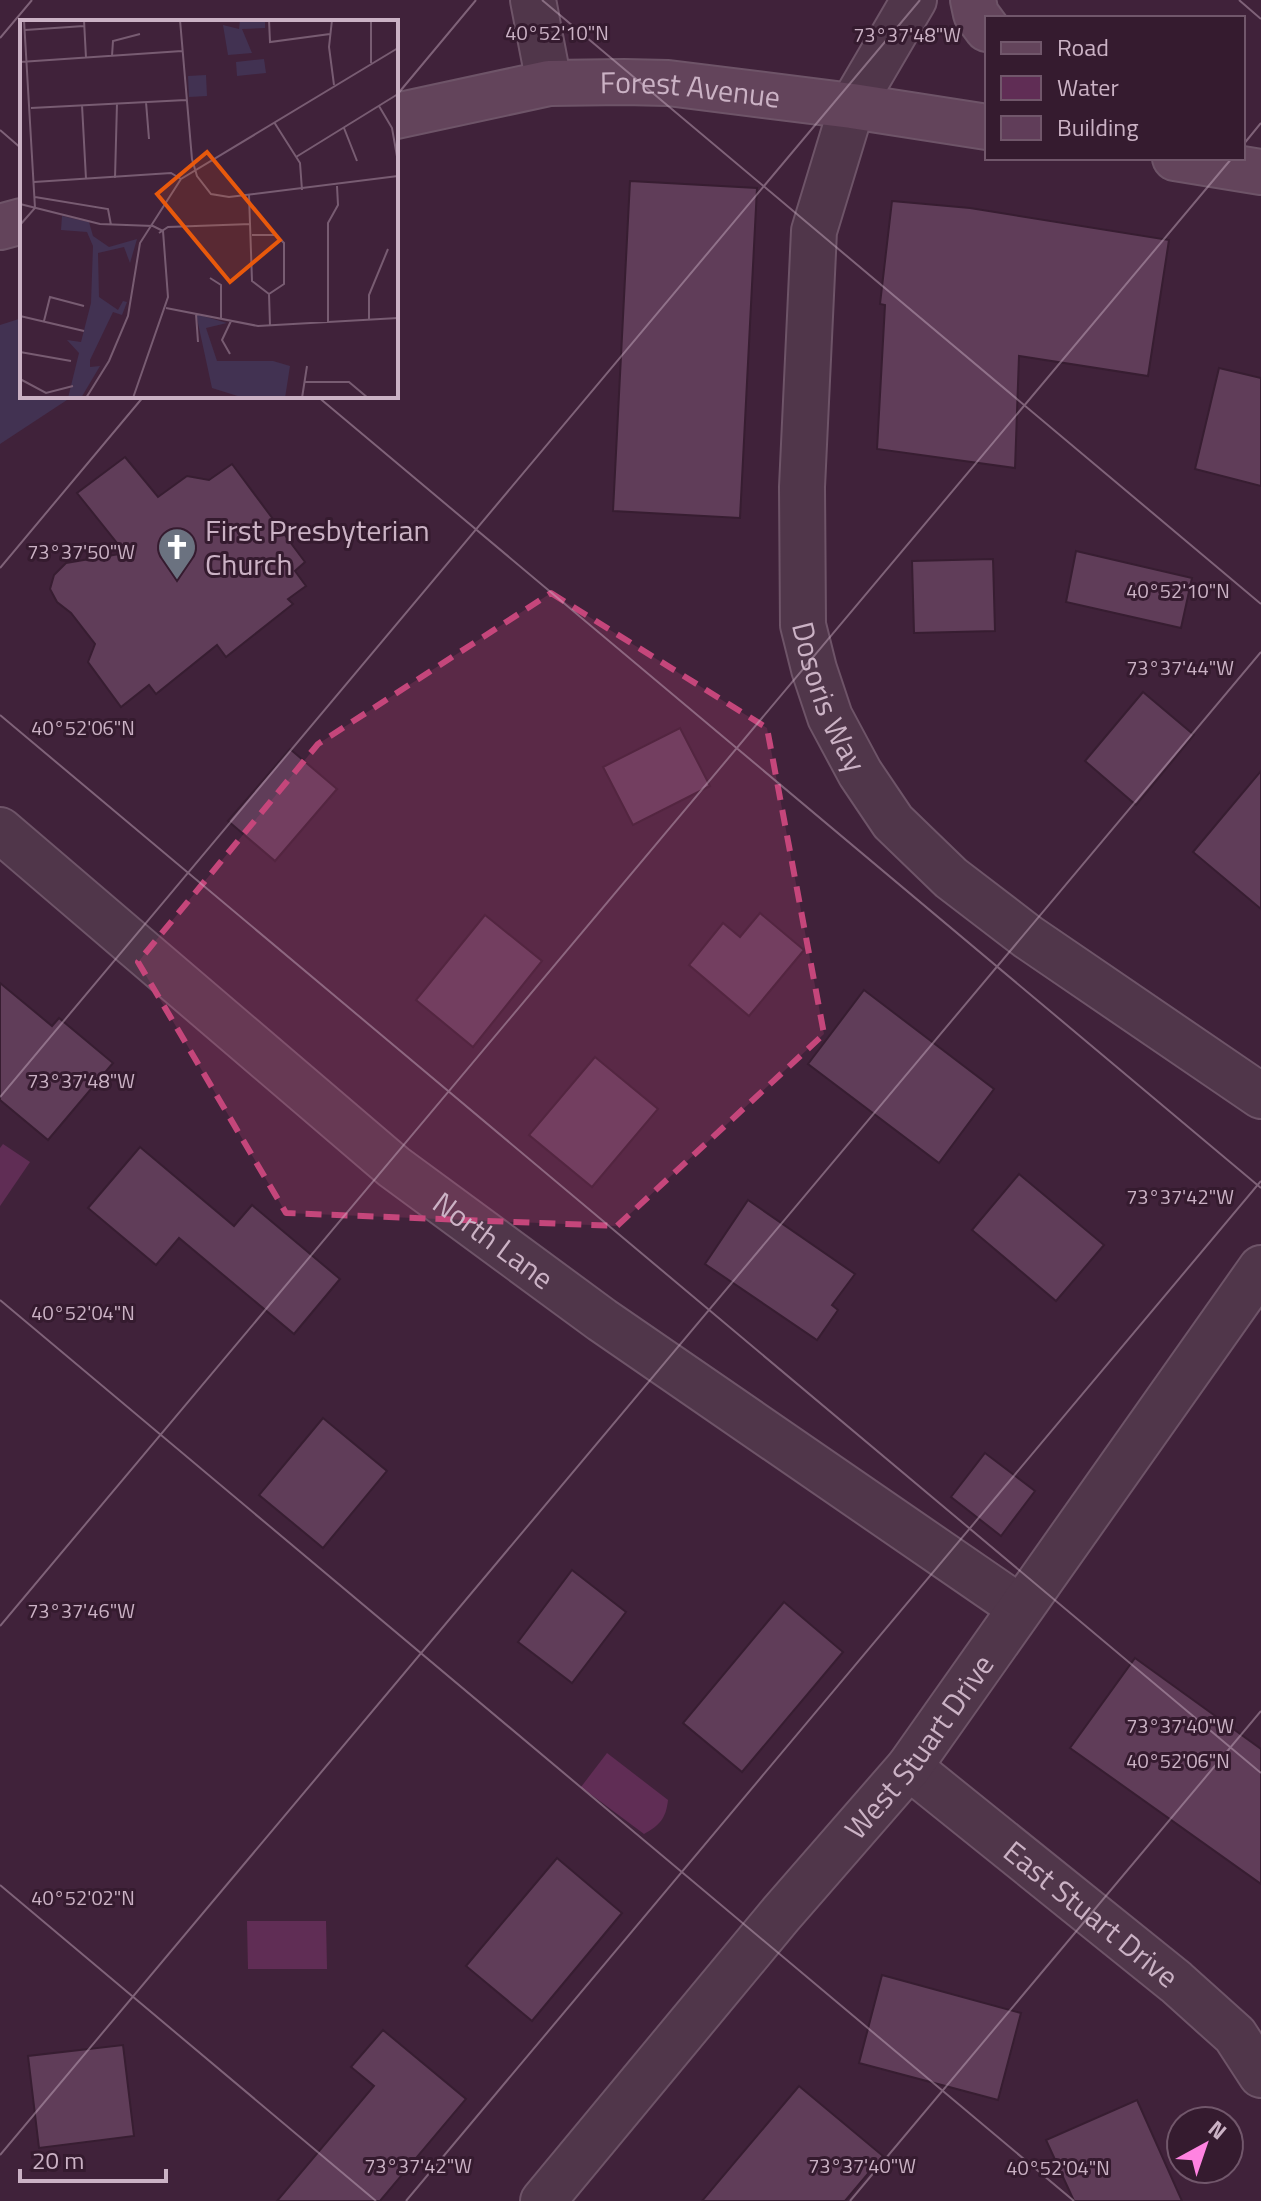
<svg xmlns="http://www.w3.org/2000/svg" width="1261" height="2201" font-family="'Titillium Web',sans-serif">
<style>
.green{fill:#423252}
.water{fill:#602d55}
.building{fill:#603d59;stroke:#371d31;stroke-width:2}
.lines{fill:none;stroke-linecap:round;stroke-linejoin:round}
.minor-casing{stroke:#6e5468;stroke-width:48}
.tertiary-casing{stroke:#6e5468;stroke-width:48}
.secondary-casing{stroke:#6e5468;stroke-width:48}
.minor{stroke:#50364a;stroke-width:44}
.tertiary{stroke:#50364a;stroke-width:44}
.secondary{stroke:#63445b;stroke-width:44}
.marked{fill:#c5467b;fill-opacity:0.2;stroke:#c5467b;stroke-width:6;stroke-dasharray:16 10;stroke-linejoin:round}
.ticks{fill:none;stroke:#cbb2c5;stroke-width:2;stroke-opacity:0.45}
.labels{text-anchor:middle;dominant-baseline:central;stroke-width:6;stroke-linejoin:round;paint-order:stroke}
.street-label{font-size:30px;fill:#cbb2c5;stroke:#351b2f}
.poi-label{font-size:30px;fill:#cbb2c5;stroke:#351b2f;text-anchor:start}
.inset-road{fill:none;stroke:#785c72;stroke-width:2}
.view{fill:#e8590c;fill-opacity:0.15;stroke:#e8590c;stroke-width:4}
.inset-edge{fill:none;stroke:#cbb2c5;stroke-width:4}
.ticks-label{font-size:20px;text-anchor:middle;fill:#cbb2c5;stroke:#351b2f;stroke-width:6;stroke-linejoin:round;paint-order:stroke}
</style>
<rect width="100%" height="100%" fill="#40223a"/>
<!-- green -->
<path class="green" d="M22 318V396H73L0 444V325Z"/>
<!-- water -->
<g class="water">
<path d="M3 1144 30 1162 0 1206V1148Z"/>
<path d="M607 1753 668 1800C666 1818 660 1825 644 1834L581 1787Z"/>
<path d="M247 1921H326L327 1969H248Z"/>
</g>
<!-- building -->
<g class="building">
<path d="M630 181 757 188 740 518 613 511Z"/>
<path d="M892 201 970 208 1169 240 1148 376 1019 356 1015 468 877 449 885 305 880 304Z"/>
<path d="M1219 368 1261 378V486L1195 469Z"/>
<path d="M125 457 158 497 187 476 209 480 232 464 305 562 295 571 306 586 288 599 293 604 226 657 217 645 156 694 149 685 121 707 88 662 95 644 71 613 57 602 50 589 54 575 66 563 125 553 77 493Z"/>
<path d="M1076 551 1192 578 1181 628 1066 602Z"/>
<path d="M993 559 995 631 914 633 912 561Z"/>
<path d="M1143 692 1194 735 1136 805 1085 761Z"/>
<path d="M680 728 710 786 633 825 603 767Z"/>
<path d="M290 749 337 789 275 861 228 821Z"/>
<path d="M1261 771V909L1193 852Z"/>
<path d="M760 913 804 950 749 1016 689 965 723 923 740 937Z"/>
<path d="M485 915 542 961 473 1047 416 1000Z"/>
<path d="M0 983 52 1026 59 1018 113 1063 48 1140 0 1100Z"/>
<path d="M864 990 994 1089 939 1163 808 1064Z"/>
<path d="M595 1057 658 1109 592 1187 529 1135Z"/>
<path d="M140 1147 234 1226 252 1205 340 1279 294 1334 179 1238 156 1265 88 1208Z"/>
<path d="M1019 1174 1104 1245 1056 1301 972 1230Z"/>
<path d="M748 1200 855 1274 832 1305 838 1310 817 1340 705 1264Z"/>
<path d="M323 1418 387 1471 323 1548 259 1495Z"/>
<path d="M985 1453 1035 1491 1001 1536 951 1497Z"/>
<path d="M572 1570 626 1612 572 1683 518 1642Z"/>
<path d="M784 1602 843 1652 742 1772 683 1723Z"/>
<path d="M1135 1658 1261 1749V1884L1070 1748Z"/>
<path d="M557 1858 622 1913 532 2021 466 1966Z"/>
<path d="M882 1975 1021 2013 998 2100 859 2063Z"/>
<path d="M383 2030 466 2099 380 2201H277L374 2086 351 2067Z"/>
<path d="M123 2045 134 2136 39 2148 28 2056Z"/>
<path d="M799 2086 883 2156 845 2201H702Z"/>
<path d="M1137 2100 1182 2201H1074L1046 2140Z"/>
</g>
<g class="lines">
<!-- minor casing -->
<g class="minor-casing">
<g id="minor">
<path d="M533 0 549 83"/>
<path id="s1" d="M0 830 394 1167 602 1320 1019 1607"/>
<path id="s2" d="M909 1767 1176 1982 1235 2035 1261 2075"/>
<path id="s3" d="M543 2201 781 1914 909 1767 1261 1268"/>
</g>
</g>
<!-- tertiary casing -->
<g class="tertiary-casing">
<g id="tertiary">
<path id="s4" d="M914 0 852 106 814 231 802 487 803 625 814 669 830 717 860 773 893 822 951 878 1028 937 1261 1096"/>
</g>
</g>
<!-- secondary casing -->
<g class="secondary-casing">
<g id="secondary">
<path d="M973 0 976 14 987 29"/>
<path id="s5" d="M396 116 549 83 624 82 668 83 852 106 987 127"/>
<path d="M1175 158 1261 172"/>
<path d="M0 227 22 221"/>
</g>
</g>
<!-- minor -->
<use href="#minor" class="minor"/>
<!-- tertiary -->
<use href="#tertiary" class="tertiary"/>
<!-- secondary -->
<use href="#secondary" class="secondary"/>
</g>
<!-- marked area -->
<path class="marked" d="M551 593 767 728 824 1034 617 1226 286 1213 138 962 318 744Z"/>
<!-- ticks -->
<path class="ticks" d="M542 0 1261 604M1239 0 1261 19M0 38 32 0M396 96 476 0M0 130 22 149M1243 145 1261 123M317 396 1261 1188M0 568 144 396M0 715 1261 1773M0 1097 920 0M0 1300 1074 2201M0 1626 1232 158M0 1885 376 2201M0 2155 1261 652M406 2201 1261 1181M850 2201 1261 1711"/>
<!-- icons -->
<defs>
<g id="church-pin" transform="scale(2)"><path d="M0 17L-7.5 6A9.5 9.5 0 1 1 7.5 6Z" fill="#6b7280" stroke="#351b2f"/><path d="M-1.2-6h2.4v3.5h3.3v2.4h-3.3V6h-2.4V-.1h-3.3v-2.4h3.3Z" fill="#fff"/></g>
</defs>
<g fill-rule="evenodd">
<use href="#church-pin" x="177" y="547"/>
</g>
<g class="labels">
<!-- street labels -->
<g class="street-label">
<text stroke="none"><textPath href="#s5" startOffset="298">Forest Avenue</textPath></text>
<text stroke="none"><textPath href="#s4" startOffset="724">Dosoris Way</textPath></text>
<text stroke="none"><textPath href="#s1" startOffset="642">North Lane</textPath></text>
<text stroke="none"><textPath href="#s3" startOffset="590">West Stuart Drive</textPath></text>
<text stroke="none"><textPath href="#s2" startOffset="234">East Stuart Drive</textPath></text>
</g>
<!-- poi labels -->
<g class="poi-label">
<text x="205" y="530">First Presbyterian<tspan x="205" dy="34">Church</tspan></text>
</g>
</g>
<!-- overview -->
<g transform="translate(20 20)">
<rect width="378" height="378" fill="#40223a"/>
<path d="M220 0H245V8L222 9 232 33 208 35 203 5 219 9ZM244 39 246 53 217 56 216 42ZM186 55 187 76 169 77 168 56ZM42 196 69 202 73 216 89 227 117 219 110 243 104 227 78 233 79 277 98 290 103 281 107 282 102 295 93 292 70 340V347L80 346 61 378H48L59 333 47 320 61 322 71 283 73 226 67 212 41 210ZM176 294 207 303 186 308 197 341H253L270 346 265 378H224L192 368Z" fill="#423252"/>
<path class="inset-road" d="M64 0 66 38M160 0 172 139 177 156 191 174 209 177 378 156M249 0 250 22 310 14M312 0 309 27 314 65M5 10 64 6M92 36 93 21 120 14M0 42 162 31M351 43V0M126 82 129 119M62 85 66 159M359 86 372 108 378 142M11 88 166 80M254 102 280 143 282 170M324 108 337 141M276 137 378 74M95 158 97 83M14 162 151 153 161 159M229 175 232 261 249 274M15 177 88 189 91 205M0 184 80 204 133 206 143 211 148 277 113 378M0 205 15 188 4 0M139 213 148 207 231 204M232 215H256L264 223V264L249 274M190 258 201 265V299M249 274 250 306M146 288 238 306 378 298M176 294 178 322M0 296 64 311M349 300V275L368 229M24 301 30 277 64 286M308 303V203L318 185 317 166M0 332 51 341M210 334 202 320 211 301M0 359 26 373 53 366M284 362H329L348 378M66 378 89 341 108 296 120 223 161 159 378 28M282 378 287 346"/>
<path class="view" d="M187 132 260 220 210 262 137 174Z"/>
<rect width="378" height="378" class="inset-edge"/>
</g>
<g class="ticks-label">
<text x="557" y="40">40°52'10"N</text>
<text x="907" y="42">73°37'48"W</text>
<text x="81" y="559">73°37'50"W</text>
<text x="1178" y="598">40°52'10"N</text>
<text x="1180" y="675">73°37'44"W</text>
<text x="83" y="735">40°52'06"N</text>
<text x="81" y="1088">73°37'48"W</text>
<text x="1180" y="1204">73°37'42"W</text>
<text x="83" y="1320">40°52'04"N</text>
<text x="81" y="1618">73°37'46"W</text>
<text x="1180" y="1733">73°37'40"W</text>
<text x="1178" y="1768">40°52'06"N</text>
<text x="83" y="1905">40°52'02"N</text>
<text x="418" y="2173">73°37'42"W</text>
<text x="862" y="2173">73°37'40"W</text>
<text x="1058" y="2175">40°52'04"N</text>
</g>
<!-- legend -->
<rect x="985" y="16" width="260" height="144" fill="#351b2f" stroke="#71576b" stroke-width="2"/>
<rect x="1001" y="42" width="40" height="12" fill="#63445b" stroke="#71576b" stroke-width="2"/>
<text x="1057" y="56" font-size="24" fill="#cbb2c5">Road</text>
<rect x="1001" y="76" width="40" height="24" fill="#602d55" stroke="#71576b" stroke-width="2"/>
<text x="1057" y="96" font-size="24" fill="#cbb2c5">Water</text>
<rect x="1001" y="116" width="40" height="24" fill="#603d59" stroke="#71576b" stroke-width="2"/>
<text x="1057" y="136" font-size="24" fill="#cbb2c5">Building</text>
<!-- north arrow -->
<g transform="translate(1205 2145) rotate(40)"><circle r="38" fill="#351b2f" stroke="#71576b" stroke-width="2"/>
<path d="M0-6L14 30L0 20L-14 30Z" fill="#ff83e1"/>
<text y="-12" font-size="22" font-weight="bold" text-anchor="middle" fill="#cbb2c5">N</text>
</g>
<!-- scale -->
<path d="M20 2169v12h146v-12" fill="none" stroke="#cbb2c5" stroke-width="4"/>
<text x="32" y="2169" font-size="24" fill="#cbb2c5" stroke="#351b2f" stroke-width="6" paint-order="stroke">20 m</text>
</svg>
